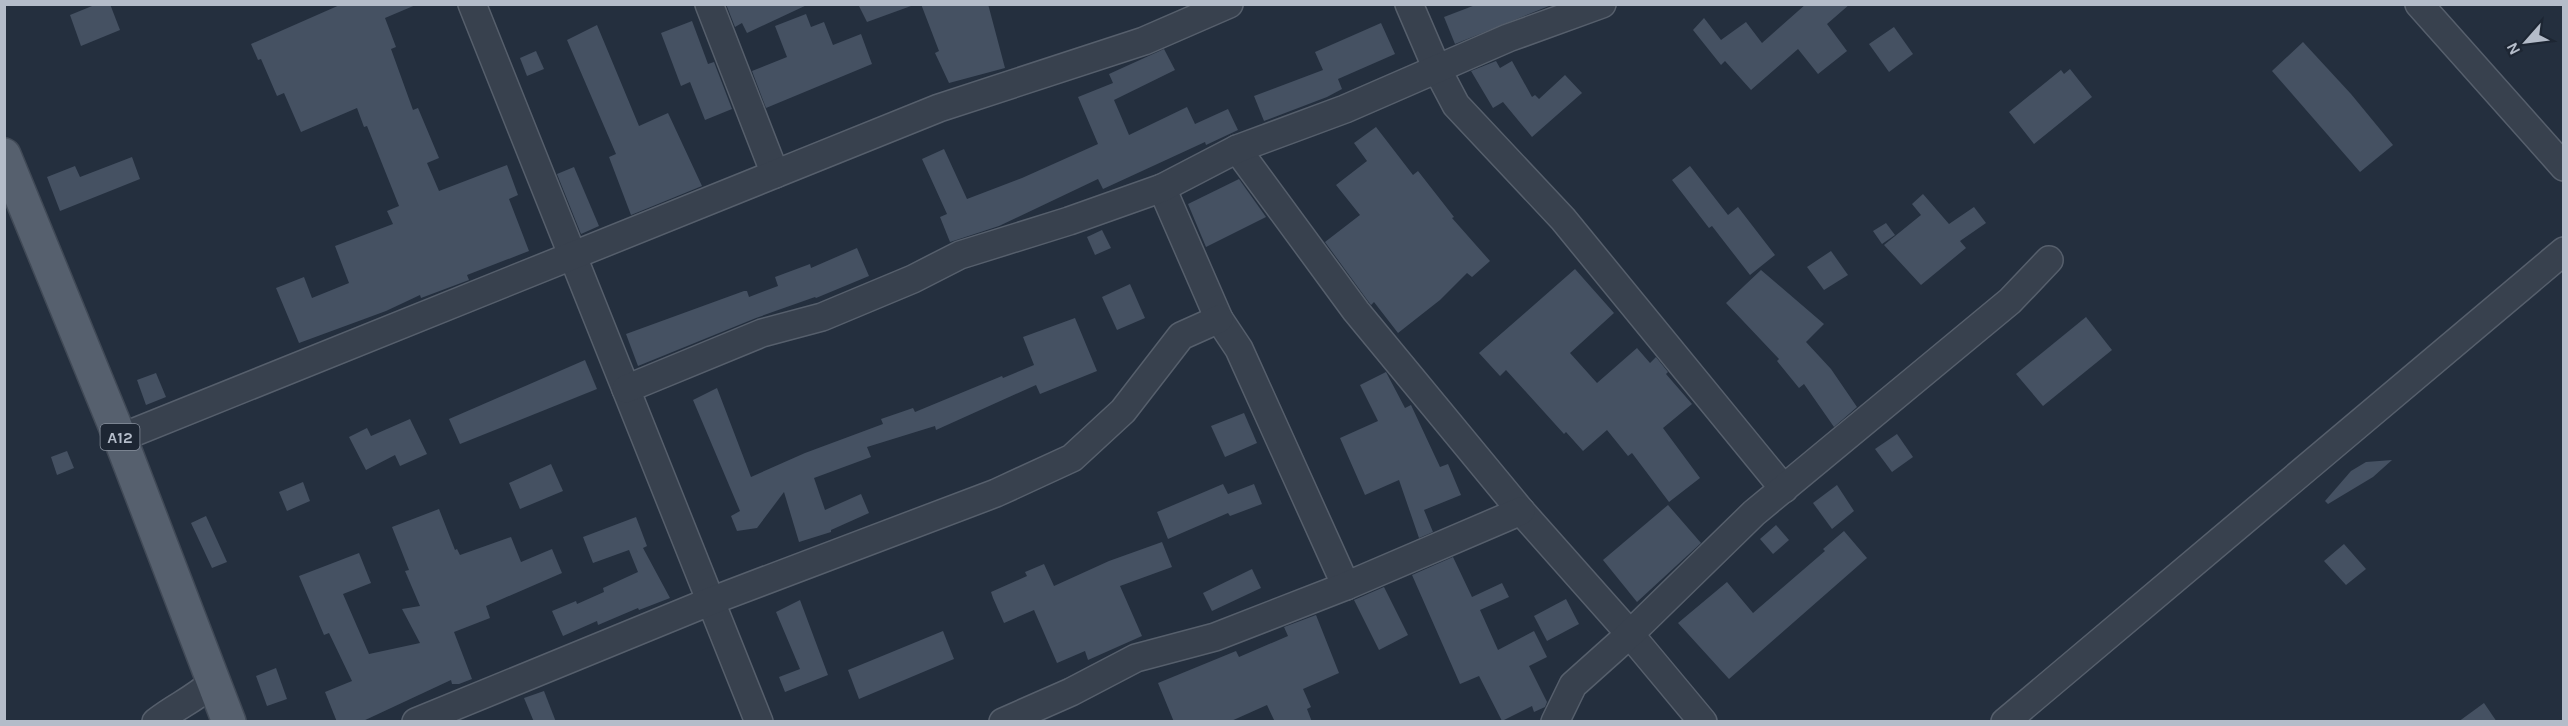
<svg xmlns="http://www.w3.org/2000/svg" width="2568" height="726" font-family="Karla,sans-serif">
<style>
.building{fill:#455162}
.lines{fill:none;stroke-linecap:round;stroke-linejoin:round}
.minor-casing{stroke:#565f6c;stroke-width:30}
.major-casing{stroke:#414a57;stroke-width:36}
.minor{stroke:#38414e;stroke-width:27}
.major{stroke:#56606e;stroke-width:33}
.labels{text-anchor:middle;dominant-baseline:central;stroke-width:4.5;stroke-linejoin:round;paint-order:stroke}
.shield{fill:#1d2633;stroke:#878f9c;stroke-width:1.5}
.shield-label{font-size:16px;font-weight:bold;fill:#b4bcc9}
</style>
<rect width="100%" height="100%" fill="#242f3e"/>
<!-- building -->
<g class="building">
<path d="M97 4H110L120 30 81 46 70 15Z"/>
<path d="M342 4H418L385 18 396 47 391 49 413 110 418 108 439 158 427 163 439 191 507 165 518 195 509 199 529 251 467 275 469 280 421 298 420 295 386 311 299 343 276 288 304 277 312 298 349 283 335 246 393 224 387 211 399 206 367 126 364 127 357 108 301 132 284 93 277 96 261 59 258 60 251 44Z"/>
<path d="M726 4H809L747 33 742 23 735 27Z"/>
<path d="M858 4H911V6L867 22Z"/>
<path d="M921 4H988L1005 68 949 83 935 53 939 51Z"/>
<path d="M1478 4H1554L1455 44 1444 17Z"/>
<path d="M1806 4H1850L1827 24 1847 51 1818 74 1798 49 1751 90 1725 61 1721 65 1693 30 1704 18 1721 40 1746 22 1762 43Z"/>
<path d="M806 14 811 27 824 22 833 45 861 34 872 64 766 108 752 71 787 57 775 26Z"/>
<path d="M692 21 708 64 714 62 732 109 705 120 690 82 681 86 661 33Z"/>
<path d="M1381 23 1395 54 1338 79 1342 89 1327 97 1264 121 1254 96 1323 70 1315 52Z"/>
<path d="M597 25 639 126 668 113 702 186 631 215 609 157 616 154 567 40Z"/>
<path d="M1894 27 1913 54 1889 72 1869 44Z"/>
<path d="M2303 42 2351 94 2393 145 2360 172 2272 71Z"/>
<path d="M1164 49 1175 70 1114 100 1129 135 1187 107 1195 124 1228 109 1238 130 1206 145 1205 142 1103 189 1098 179 999 226 950 242 940 217 947 214 922 159 944 149 967 199 1022 178 1098 144 1078 97 1113 83 1109 74Z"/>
<path d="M536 51 544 69 527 76 520 58Z"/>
<path d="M1496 61 1500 68 1512 61 1532 97 1535 95 1539 99 1565 75 1582 93 1532 137 1503 102 1493 108 1471 71Z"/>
<path d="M2070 69 2092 97 2034 144 2009 112 2061 70 2064 74Z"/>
<path d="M1376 127 1413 175 1418 171 1454 217 1452 218 1490 261 1472 277 1467 273 1440 300 1398 333 1374 302 1371 305 1368 301 1325 242 1360 215 1336 185 1367 161 1354 143Z"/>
<path d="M132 157 140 179 60 211 47 177 75 166 80 177Z"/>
<path d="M1690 166 1728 215 1738 207 1775 255 1750 275 1712 226 1709 228 1672 180Z"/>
<path d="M574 167 599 226 581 234 557 174Z"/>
<path d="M1239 179 1266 217 1206 247 1188 204Z"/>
<path d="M1923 194 1949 224 1974 207 1986 223 1960 241 1966 248 1921 285 1884 245 1921 215 1912 204Z"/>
<path d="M1886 223 1895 235 1882 244 1873 231Z"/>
<path d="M1102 230 1111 248 1095 255 1087 237Z"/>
<path d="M857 248 869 276 816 298 815 297 756 318 638 366 626 334 744 291H747L749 297 778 286 775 277 810 264 811 268Z"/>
<path d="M1831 251 1848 275 1824 290 1807 267Z"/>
<path d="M1575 269 1614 313 1570 353 1597 383 1637 348 1650 363 1656 357 1668 372 1666 374 1692 404 1663 428 1700 478 1669 502 1632 453 1628 456 1607 430 1583 451 1566 432 1564 434 1506 370 1500 376 1479 353Z"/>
<path d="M1761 270 1824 324 1806 342 1831 369 1857 407 1834 427 1804 384 1799 388 1777 361 1779 359 1726 303Z"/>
<path d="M1130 284 1145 318 1117 330 1102 297Z"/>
<path d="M2086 317 2112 350 2043 406 2016 374Z"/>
<path d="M1075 318 1097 371 1040 394 1036 385 936 430 935 426 867 447 871 457 814 478 825 510 861 494 869 513 831 530V532L799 542 784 492 757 528 737 531 731 516 740 511 693 400 717 388 751 477 805 453 883 424 881 419 913 408 915 412 1002 376 1003 378 1034 365 1023 337Z"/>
<path d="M585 360 597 389 460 444 449 419Z"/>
<path d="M1386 372 1405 408 1411 405 1440 467 1448 464 1461 495 1424 510 1433 532 1419 538 1399 480 1365 495 1340 438 1378 421 1360 385Z"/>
<path d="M156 373 166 397 146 405 137 380Z"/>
<path d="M1244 413 1257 443 1225 457 1211 426Z"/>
<path d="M410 419 427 454 400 466 395 455 366 470 349 437 367 428 371 436Z"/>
<path d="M1897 434 1913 457 1892 472 1875 449Z"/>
<path d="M67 451 74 468 57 475 51 457Z"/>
<path d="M2392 460 2373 477 2328 504 2325 501 2351 471 2366 462Z"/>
<path d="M551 464 563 491 520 509 509 483Z"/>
<path d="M303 482 310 501 287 511 279 492Z"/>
<path d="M1223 484 1228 494 1254 484 1262 504 1230 516 1228 513 1168 539 1157 512Z"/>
<path d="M1837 485 1854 511 1832 529 1813 503Z"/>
<path d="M1668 505 1701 543 1637 602 1603 560Z"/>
<path d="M439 509 455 550 457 549 460 555 511 537 521 562 552 549 562 573 486 606 490 618 454 632 472 679 459 684H452L451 680 361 722H337L325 692 352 681 329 633 324 635 299 576 359 553 371 583 343 594 369 654 420 643 402 609 420 606 405 571 409 570 392 527Z"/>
<path d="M206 516 227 562 212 568 191 523Z"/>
<path d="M636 517 647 546 643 548 670 598 639 610 638 608 598 625 597 621 563 636 552 611 576 601 577 604 604 592 603 588 638 572 629 550 593 563 583 537Z"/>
<path d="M1776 525 1789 540 1773 554 1760 539Z"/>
<path d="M1844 531 1867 558 1729 679 1678 623 1727 582 1753 613 1825 551 1823 549Z"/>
<path d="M1162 542 1172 567 1120 586 1142 636 1088 660 1085 651 1057 663 1034 610 1004 623 993 598 991 592 1027 576 1025 572 1044 564 1054 586 1109 561Z"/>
<path d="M2344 544 2366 569 2346 585 2324 561Z"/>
<path d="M1453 557 1472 597 1502 583 1509 597 1480 610 1498 650 1534 631 1547 657 1529 666 1547 702 1545 707 1534 712 1532 706 1502 721 1479 676 1460 684 1412 575Z"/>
<path d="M1252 569 1261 588 1212 611 1203 593Z"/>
<path d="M1384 587 1408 635 1379 650 1354 600Z"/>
<path d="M1566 599 1579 624 1547 641 1534 616Z"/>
<path d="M800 600 828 675 785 692 779 677 800 669 776 612Z"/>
<path d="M1316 615 1339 673 1303 689 1311 707 1307 709 1312 722H1275L1267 705 1229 722H1174L1158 683 1236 651 1239 657 1288 636 1284 627Z"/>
<path d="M943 631 954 659 859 699 848 670Z"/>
<path d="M276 668 287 699 267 706 256 676Z"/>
<path d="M544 691 556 722H534L524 698Z"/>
<path d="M2484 703 2497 722H2458Z"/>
</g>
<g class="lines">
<!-- minor casing -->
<g class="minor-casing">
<g id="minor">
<path d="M472 4 759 722"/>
<path d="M709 4 775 174"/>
<path d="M1409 4 1437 69 1456 105 1563 219 1784 489"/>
<path d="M2419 4 2564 167"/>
<path d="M1237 149 1356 311 1521 511 1623 626 1703 722"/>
<path d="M1162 188 1219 319 1239 349 1346 586"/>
<path d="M626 389 762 333 822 317 913 279 960 255 1069 221 1162 188 1237 149 1345 109 1508 38 1602 4"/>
<path d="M120 438 939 108 1144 41 1229 4"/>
<path d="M156 722C176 706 194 700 213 682"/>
<path d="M416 722 711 601 996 493 1072 458 1123 411 1181 336 1219 319"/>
<path d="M1003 722 1071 692 1136 658 1215 637 1346 586 1521 511"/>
<path d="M1555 722 1573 685 1630 634 1754 513 2010 301 2049 260"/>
<path d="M2005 722 2564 251"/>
</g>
</g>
<!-- major casing -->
<g class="major-casing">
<path id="major" d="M4 155 120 438 229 722"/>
</g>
<!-- minor -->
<use href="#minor" class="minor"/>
<!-- major -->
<use href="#major" class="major"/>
</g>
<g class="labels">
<!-- shield labels -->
<rect class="shield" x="100.5" y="424" width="39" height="26" rx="4.5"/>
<g class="shield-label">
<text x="120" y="437">A12</text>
</g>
</g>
<!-- border -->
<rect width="2568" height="726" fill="none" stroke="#b4bcc9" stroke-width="12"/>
<!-- north arrow -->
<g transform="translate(2526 42) rotate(242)" stroke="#1d2633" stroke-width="4.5" paint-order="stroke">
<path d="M0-4.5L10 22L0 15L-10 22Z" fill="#b4bcc9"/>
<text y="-9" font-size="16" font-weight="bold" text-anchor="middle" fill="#b4bcc9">N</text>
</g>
</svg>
